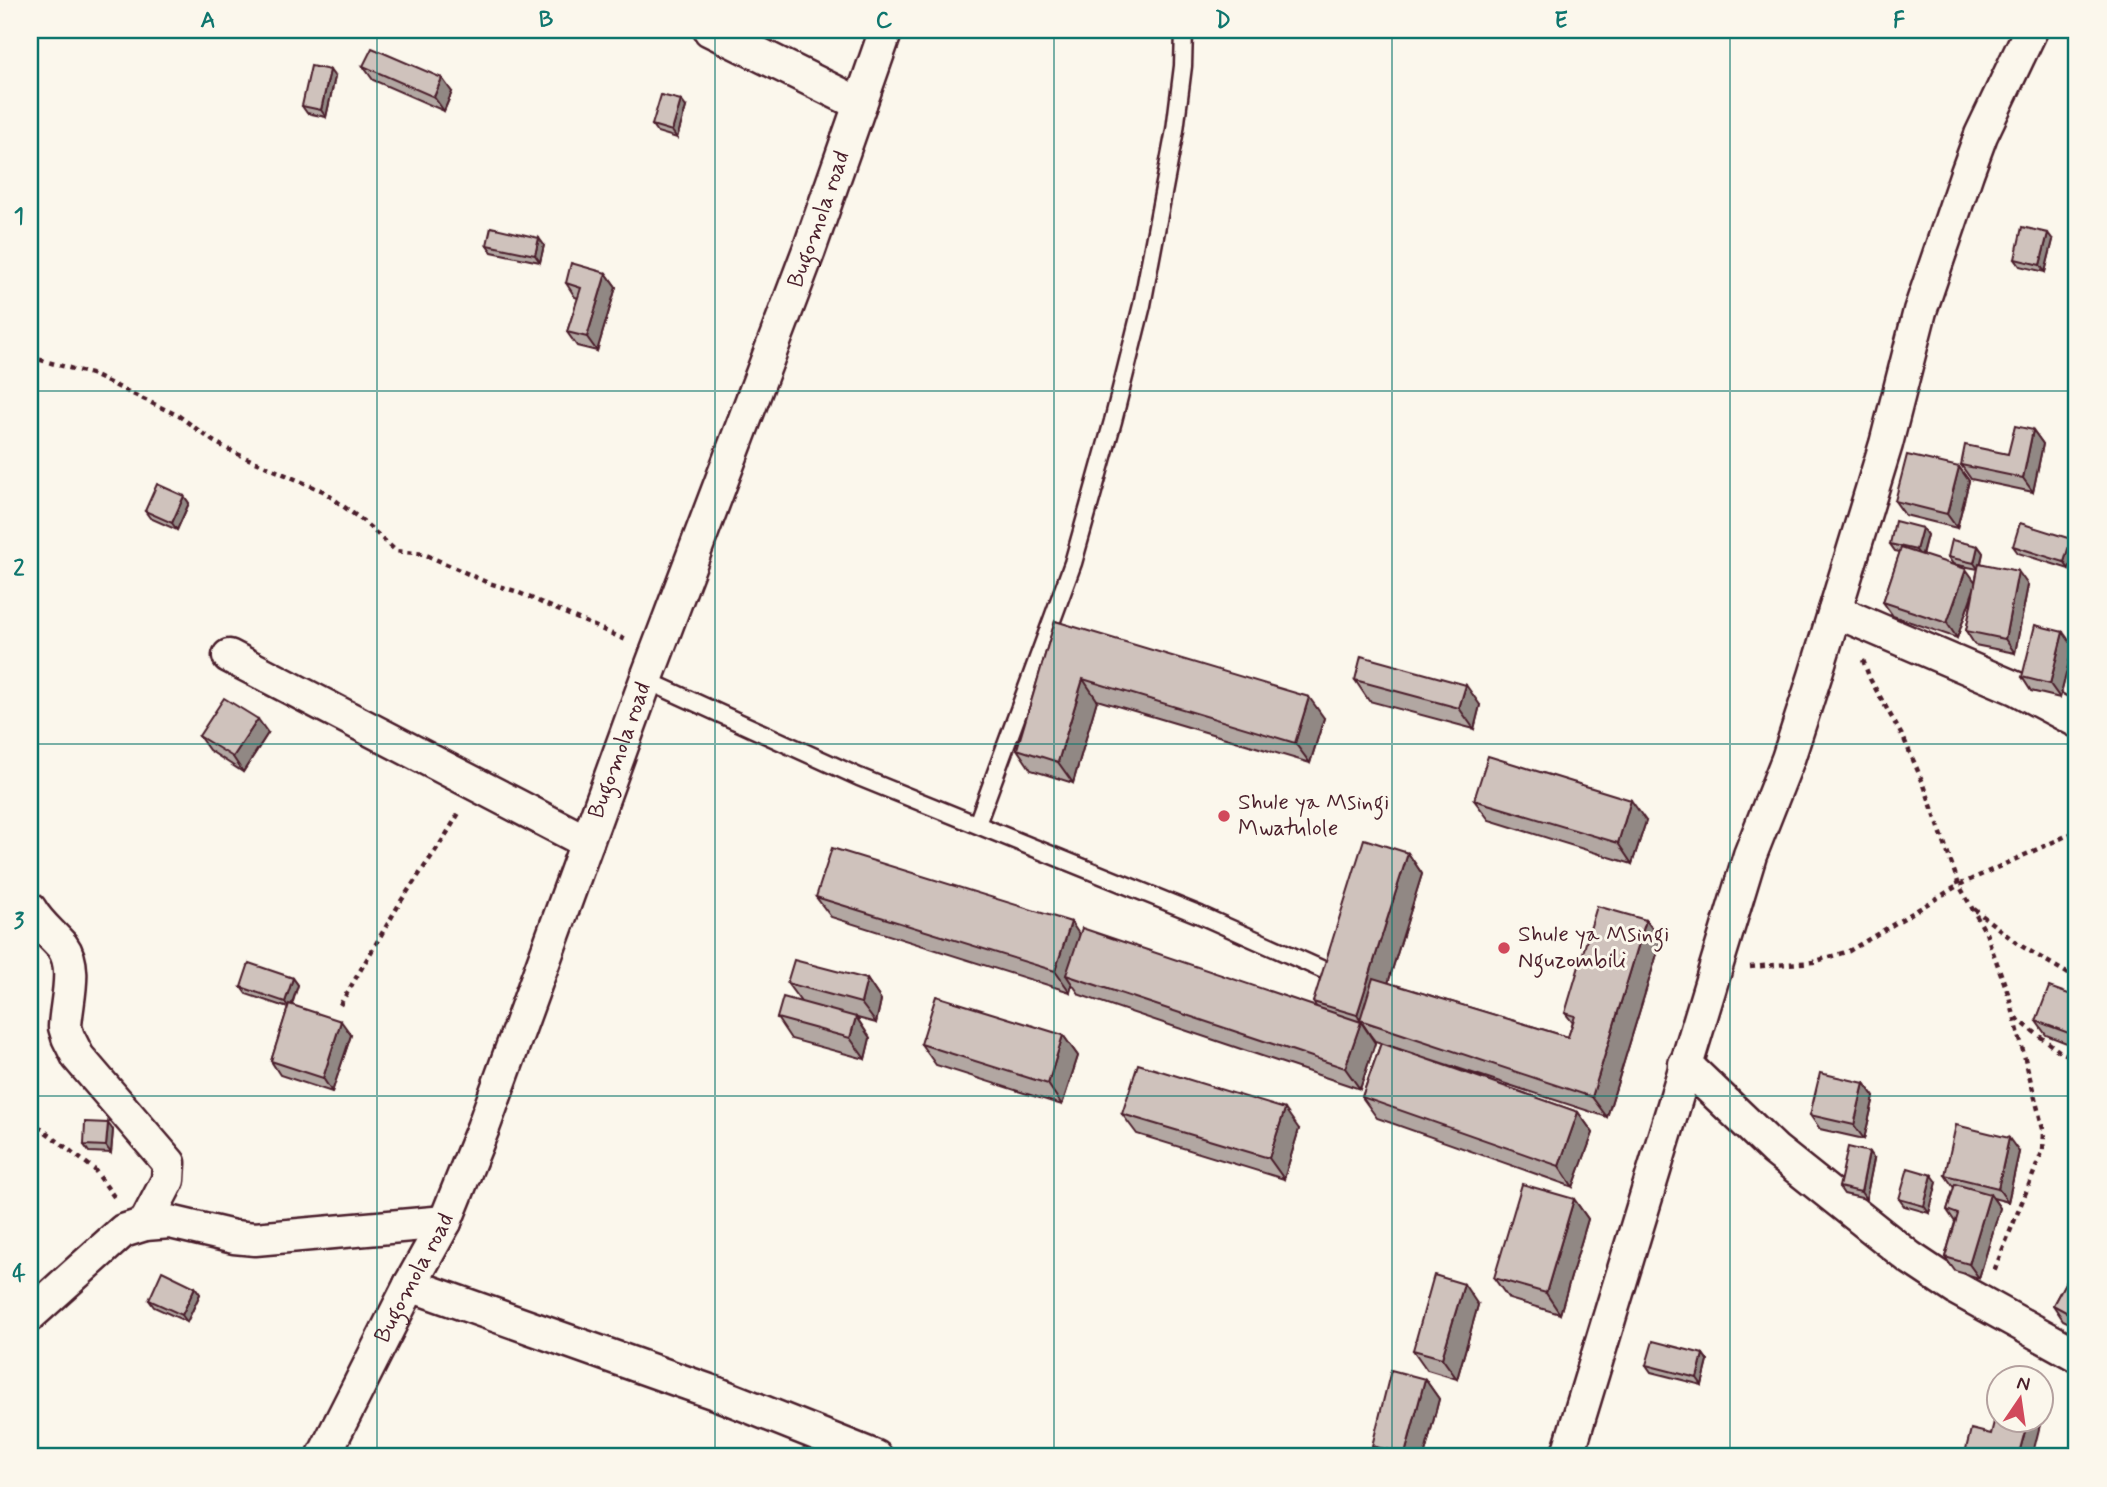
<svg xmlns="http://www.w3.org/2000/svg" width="2107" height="1487" font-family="Mynerve,sans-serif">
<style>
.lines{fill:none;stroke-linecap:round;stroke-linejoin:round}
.lane-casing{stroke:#4a1f2b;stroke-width:21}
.street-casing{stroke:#4a1f2b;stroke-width:37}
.path{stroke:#4a1f2b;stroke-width:4.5;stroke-dasharray:5 5;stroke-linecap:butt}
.lane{stroke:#fbf7ec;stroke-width:16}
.street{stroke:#fbf7ec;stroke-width:32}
.wall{fill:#b2a7a2;stroke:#4a1f2b;stroke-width:2}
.shaded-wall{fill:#918884;stroke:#4a1f2b;stroke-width:2}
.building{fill:#cfc2bc;stroke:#4a1f2b;stroke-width:2}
.grid{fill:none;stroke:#0f766e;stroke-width:2;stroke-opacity:0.55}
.poi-dot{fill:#d1495b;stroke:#fbf7ec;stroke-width:2.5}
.labels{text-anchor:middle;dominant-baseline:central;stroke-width:6;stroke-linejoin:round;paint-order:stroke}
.street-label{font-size:23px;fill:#4a1f2b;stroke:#fbf7ec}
.poi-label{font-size:23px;fill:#4a1f2b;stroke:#fbf7ec;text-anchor:start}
.neatline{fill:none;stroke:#0f766e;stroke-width:2.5}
.grid-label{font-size:23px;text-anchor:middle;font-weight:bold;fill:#0f766e}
</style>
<rect width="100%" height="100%" fill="#fbf7ec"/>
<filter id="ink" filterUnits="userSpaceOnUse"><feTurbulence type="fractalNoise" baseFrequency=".0143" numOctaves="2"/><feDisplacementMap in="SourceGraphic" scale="14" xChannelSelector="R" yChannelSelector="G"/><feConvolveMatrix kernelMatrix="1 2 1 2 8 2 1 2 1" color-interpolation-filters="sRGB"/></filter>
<g filter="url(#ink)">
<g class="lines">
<!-- lane casing -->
<g class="lane-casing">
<g id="lane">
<path d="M646 680 859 777 1200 915 1337 976"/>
<path d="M977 824 1073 563 1113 421 1142 305 1175 130 1183 66 1184 30"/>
</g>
</g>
<!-- street casing -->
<g class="street-casing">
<g id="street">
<path d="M710 30 860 104"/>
<path d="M1835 611 2015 688 2077 721"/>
<path d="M229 656 587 842"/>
<path d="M30 909C38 924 51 933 62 946 78 967 66 1002 65 1027L68 1037 78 1057 169 1163 168 1180 145 1224"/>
<path d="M1685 1064 1775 1150 1909 1257 1957 1289 2077 1355"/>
<path d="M410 1285 718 1394 876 1457"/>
<path d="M30 1315 123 1231 145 1224 170 1222 234 1237 255 1239 445 1222"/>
<path id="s1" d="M323 1457 410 1285 445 1222 483 1128 646 680 809 250 886 30"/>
<path d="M1567 1457 1750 855 1788 759 1815 676 1886 444 1920 311 1967 173 1981 135 2031 30"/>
</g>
</g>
<!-- path -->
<g class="path">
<path d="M30 357 91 374 179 416 213 441 235 453 323 491 363 521 396 551 424 554 486 582 515 591 626 640"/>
<path d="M1863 660 1870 679 1904 739 1924 785 1959 885 1986 933 2009 996 2044 1133 2043 1150 1994 1271"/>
<path d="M1974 909 2018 944 2077 979"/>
<path d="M1750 967 1813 962 1849 951 1959 885 2077 831"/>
<path d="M340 1005 401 901 444 838 459 813"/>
<path d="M2016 1018 2059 1051 2077 1059"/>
<path d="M30 1120 94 1169 115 1198"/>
</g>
<!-- lane -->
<use href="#lane" class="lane"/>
<!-- street -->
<use href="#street" class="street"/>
</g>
<!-- wall -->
<g class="wall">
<path d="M363 66 452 92 444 111 373 80Z"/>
<path d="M335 77 326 117 307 113 302 106Z"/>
<path d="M686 107 677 138 657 132 652 125Z"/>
<path d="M2053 240 2045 272 2020 266 2015 259Z"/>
<path d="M487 245H544L540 262 492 252Z"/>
<path d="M606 273 616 287 597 351 577 346 567 332 578 298 575 297 566 283Z"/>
<path d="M2033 430 2043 444 2033 492 1971 479 1961 465 2008 454Z"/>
<path d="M1959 467 1969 481 1957 528 1905 515 1895 501Z"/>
<path d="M184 496 189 503 177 530 150 518 145 511Z"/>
<path d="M1922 528 1927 535 1922 555 1975 582 1978 569 1953 564 1948 557 1978 546 1983 553 1981 563 2028 585 2015 653 1975 645 1966 631 1974 590 1957 638 1893 616 1883 602 1900 552 1895 551 1890 544Z"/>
<path d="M2071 539 2076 547 2069 569 2018 553 2013 546Z"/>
<path d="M1055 621 1324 718 1310 763 1097 700 1073 783 1031 770 1017 749Z"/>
<path d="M2073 646 2060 698 2031 691 2022 677Z"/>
<path d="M1355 680 1480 705 1474 729 1369 701Z"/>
<path d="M268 733 243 772 209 750 199 736Z"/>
<path d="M1474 800 1646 821 1632 864 1489 820Z"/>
<path d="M1408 853 1422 874 1388 983 1568 1037 1573 1023 1565 1013 1646 920 1661 941 1607 1117 1387 1045 1578 1112 1593 1133 1573 1187 1377 1118 1362 1097 1381 1043 1375 1041 1371 1036H1370L1375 1043 1360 1089 1080 995 1072 984 1070 992 831 917 816 897 1080 935 1317 1008 1313 1002Z"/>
<path d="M293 978 298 985 292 1005 351 1035 332 1092 280 1075 271 1061 288 1008 246 994 241 987Z"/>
<path d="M867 979 881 1000 876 1023 857 1018 870 1038 865 1059 791 1039 777 1018 801 1002 787 983Z"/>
<path d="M2077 997V1047L2046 1035 2036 1021Z"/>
<path d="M1063 1035 1078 1056 1062 1105 936 1065 921 1044Z"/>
<path d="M1864 1083 1874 1097 1864 1139 1820 1129 1810 1115Z"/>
<path d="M1122 1114 1299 1129 1284 1179 1137 1134Z"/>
<path d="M113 1130 111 1153 89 1152 84 1145Z"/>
<path d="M2019 1152 2008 1202 1993 1198 2000 1208 1979 1278 1955 1271 1945 1257 1955 1222 1947 1210 1954 1188 1945 1175Z"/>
<path d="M1874 1159 1866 1199 1844 1194 1839 1187Z"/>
<path d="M1937 1182 1929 1213 1904 1206 1899 1199Z"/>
<path d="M1574 1199 1588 1219 1560 1314 1509 1299 1494 1278Z"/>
<path d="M2077 1261V1327L2063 1320 2053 1305Z"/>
<path d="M195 1287 200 1294 187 1322 154 1307 149 1300Z"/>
<path d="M1478 1305 1457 1379 1427 1370 1413 1350Z"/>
<path d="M1703 1354 1708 1361 1702 1385 1651 1372 1646 1365Z"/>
<path d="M1425 1379 1439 1399 1424 1457H1380L1372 1446Z"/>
</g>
<!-- shaded-wall -->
<g class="shaded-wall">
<path d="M330 70 335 77 326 117 321 110Z"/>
<path d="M442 78 452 92 444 111 434 97Z"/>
<path d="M681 100 686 107 677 138 672 131Z"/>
<path d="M2048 233 2053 240 2045 272 2040 265Z"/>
<path d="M539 238 544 245 540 262 535 255Z"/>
<path d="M606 273 616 287 597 351 587 337Z"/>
<path d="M2033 430 2043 444 2033 492 2023 478Z"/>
<path d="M1959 467 1969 481 1957 528 1947 514Z"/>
<path d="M184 496 189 503 177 530 172 523Z"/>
<path d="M1922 528 1927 535 1921 557 1916 550Z"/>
<path d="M2071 539 2076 547 2069 569 2064 562Z"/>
<path d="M1978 546 1983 553 1979 570 1974 563Z"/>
<path d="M1966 569 1976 583 1957 638 1947 623Z"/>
<path d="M2018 571 2028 585 2015 653 2005 639Z"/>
<path d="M2063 632 2073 646 2060 698 2050 684Z"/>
<path d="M1083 679 1097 700 1073 783 1058 762Z"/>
<path d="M1466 685 1480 705 1474 729 1459 708Z"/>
<path d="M1309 697 1324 718 1310 763 1295 743Z"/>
<path d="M258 719 268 733 243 772 233 757Z"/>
<path d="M1631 800 1646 821 1632 864 1618 843Z"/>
<path d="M1408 853 1422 874 1375 1025 1360 1020 1371 1036 1357 1015Z"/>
<path d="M1646 920 1661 941 1607 1117 1592 1097Z"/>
<path d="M1071 922 1085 943 1066 975 1072 984 1070 992 1055 971Z"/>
<path d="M293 978 298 985 290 1009 285 1002Z"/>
<path d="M867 979 881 1000 876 1023 861 1003Z"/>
<path d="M856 1017 870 1038 865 1059 850 1038Z"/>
<path d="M341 1021 351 1035 332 1092 323 1078Z"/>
<path d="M1361 1022 1375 1043 1360 1089 1345 1068Z"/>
<path d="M1063 1035 1078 1056 1062 1105 1048 1084Z"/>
<path d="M1864 1083 1874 1097 1864 1139 1854 1125Z"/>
<path d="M1285 1109 1299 1129 1284 1179 1269 1158Z"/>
<path d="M1578 1112 1593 1133 1573 1187 1559 1166Z"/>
<path d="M108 1123 113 1130 111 1153 106 1146Z"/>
<path d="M2009 1138 2019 1152 2008 1202 1998 1188Z"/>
<path d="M1869 1152 1874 1159 1866 1199 1861 1192Z"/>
<path d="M1932 1175 1937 1182 1929 1213 1924 1206Z"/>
<path d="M1990 1194 2000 1208 1979 1278 1969 1264Z"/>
<path d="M1574 1199 1588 1219 1560 1314 1546 1293Z"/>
<path d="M1464 1284 1478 1305 1457 1379 1442 1358Z"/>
<path d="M195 1287 200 1294 187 1322 182 1315Z"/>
<path d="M1703 1354 1708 1361 1702 1385 1697 1378Z"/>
<path d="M1425 1379 1439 1399 1424 1457H1407L1405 1454Z"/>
<path d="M2028 1420H2037L2040 1425 2032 1457H2018Z"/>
</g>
<!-- building -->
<g class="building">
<path d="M372 48 442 78 434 97 363 66Z"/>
<path d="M311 66 330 70 321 110 302 106Z"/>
<path d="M661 95 681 100 672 131 652 125Z"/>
<path d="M491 227 539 238 535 255 487 245Z"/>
<path d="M2022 227 2048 233 2040 265 2015 259Z"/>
<path d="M571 263 606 273 587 337 567 332 581 288 566 283Z"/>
<path d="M2015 426 2033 430 2023 478 1961 465 1965 445 2008 454Z"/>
<path d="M1907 455 1959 467 1947 514 1895 501Z"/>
<path d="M157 484 184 496 172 523 145 511Z"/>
<path d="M1895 521 1922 528 1916 550 1890 544Z"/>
<path d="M2020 523 2071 539 2064 562 2013 546Z"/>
<path d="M1952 540 1978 546 1974 563 1948 557Z"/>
<path d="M1901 548 1966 569 1947 623 1883 602Z"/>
<path d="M1979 563 2018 571 2005 639 1966 631Z"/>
<path d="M1055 621 1309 697 1295 743 1083 679 1058 762 1017 749Z"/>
<path d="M2035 625 2063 632 2050 684 2022 677Z"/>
<path d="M1361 656 1466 685 1459 708 1355 680Z"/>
<path d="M224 698 258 719 233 757 199 736Z"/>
<path d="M1488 756 1631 800 1618 843 1474 800Z"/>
<path d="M1364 839 1408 853 1357 1015 1313 1002Z"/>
<path d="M832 848 1071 922 1055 971 816 897Z"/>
<path d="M1597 906 1646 920 1592 1097 1360 1020 1373 978 1568 1037 1575 1016 1565 1013Z"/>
<path d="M1082 928 1361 1022 1345 1068 1066 975Z"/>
<path d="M794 960 867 979 861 1003 787 983Z"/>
<path d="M249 963 293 978 285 1002 241 987Z"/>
<path d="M2049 987 2077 997V1036L2036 1021Z"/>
<path d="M936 996 1063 1035 1048 1084 921 1044Z"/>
<path d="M783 997 856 1017 850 1038 777 1018Z"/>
<path d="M289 1004 341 1021 323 1078 271 1061Z"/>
<path d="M1381 1043 1578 1112 1559 1166 1362 1097Z"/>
<path d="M1138 1064 1285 1109 1269 1158 1122 1114Z"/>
<path d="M1820 1073 1864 1083 1854 1125 1810 1115Z"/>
<path d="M85 1122 108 1123 106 1146 84 1145Z"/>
<path d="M1956 1125 2009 1138 1998 1188 1945 1175Z"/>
<path d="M1848 1147 1869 1152 1861 1192 1839 1187Z"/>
<path d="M1908 1168 1932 1175 1924 1206 1899 1199Z"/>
<path d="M1522 1184 1574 1199 1546 1293 1494 1278Z"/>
<path d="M1955 1184 1990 1194 1969 1264 1945 1257 1958 1214 1947 1210Z"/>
<path d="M2077 1261V1318L2053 1305Z"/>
<path d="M162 1271 195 1287 182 1315 149 1300Z"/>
<path d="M1434 1275 1464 1284 1442 1358 1413 1350Z"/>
<path d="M1653 1341 1703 1354 1697 1378 1646 1365Z"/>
<path d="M1391 1370 1425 1379 1405 1454 1372 1446Z"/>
<path d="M1998 1406V1420H2028L2018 1457H1964L1971 1429 1991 1434Z"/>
</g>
</g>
<!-- grid -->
<path class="grid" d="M377 30V1457M715 30V1457M1054 30V1457M1392 30V1457M1730 30V1457M30 391H2077M30 744H2077M30 1096H2077"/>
<!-- markers -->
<g class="poi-dot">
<circle cx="1224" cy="816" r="7"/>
<circle cx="1504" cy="948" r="7"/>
</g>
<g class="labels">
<!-- street labels -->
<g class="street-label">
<text stroke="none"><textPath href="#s1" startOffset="1335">Bugomola road</textPath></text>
<text stroke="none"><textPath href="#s1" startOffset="768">Bugomola road</textPath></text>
<text stroke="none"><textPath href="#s1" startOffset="201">Bugomola road</textPath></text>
</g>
<!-- poi labels -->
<g class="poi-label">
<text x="1238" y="803">Shule ya Msingi<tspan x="1238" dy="26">Mwatulole</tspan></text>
<text x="1518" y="935">Shule ya Msingi<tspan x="1518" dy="26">Nguzombili</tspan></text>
</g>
</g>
<!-- margin -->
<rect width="2107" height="1487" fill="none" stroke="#fbf7ec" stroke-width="77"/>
<!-- north arrow -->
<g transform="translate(2020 1399) rotate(13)"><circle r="33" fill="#fbf7ec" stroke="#b4a19f" stroke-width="2"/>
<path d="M0-5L12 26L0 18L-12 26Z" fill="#d1495b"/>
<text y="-10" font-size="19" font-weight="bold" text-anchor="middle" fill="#4a1f2b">N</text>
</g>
<rect x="38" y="38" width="2030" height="1410" class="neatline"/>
<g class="grid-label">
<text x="208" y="27">A</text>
<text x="546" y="27">B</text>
<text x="884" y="27">C</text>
<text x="1223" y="27">D</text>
<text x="1561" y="27">E</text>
<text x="1899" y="27">F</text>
<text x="19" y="223">1</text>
<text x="19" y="575">2</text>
<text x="19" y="928">3</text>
<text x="19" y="1280">4</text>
</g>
</svg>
